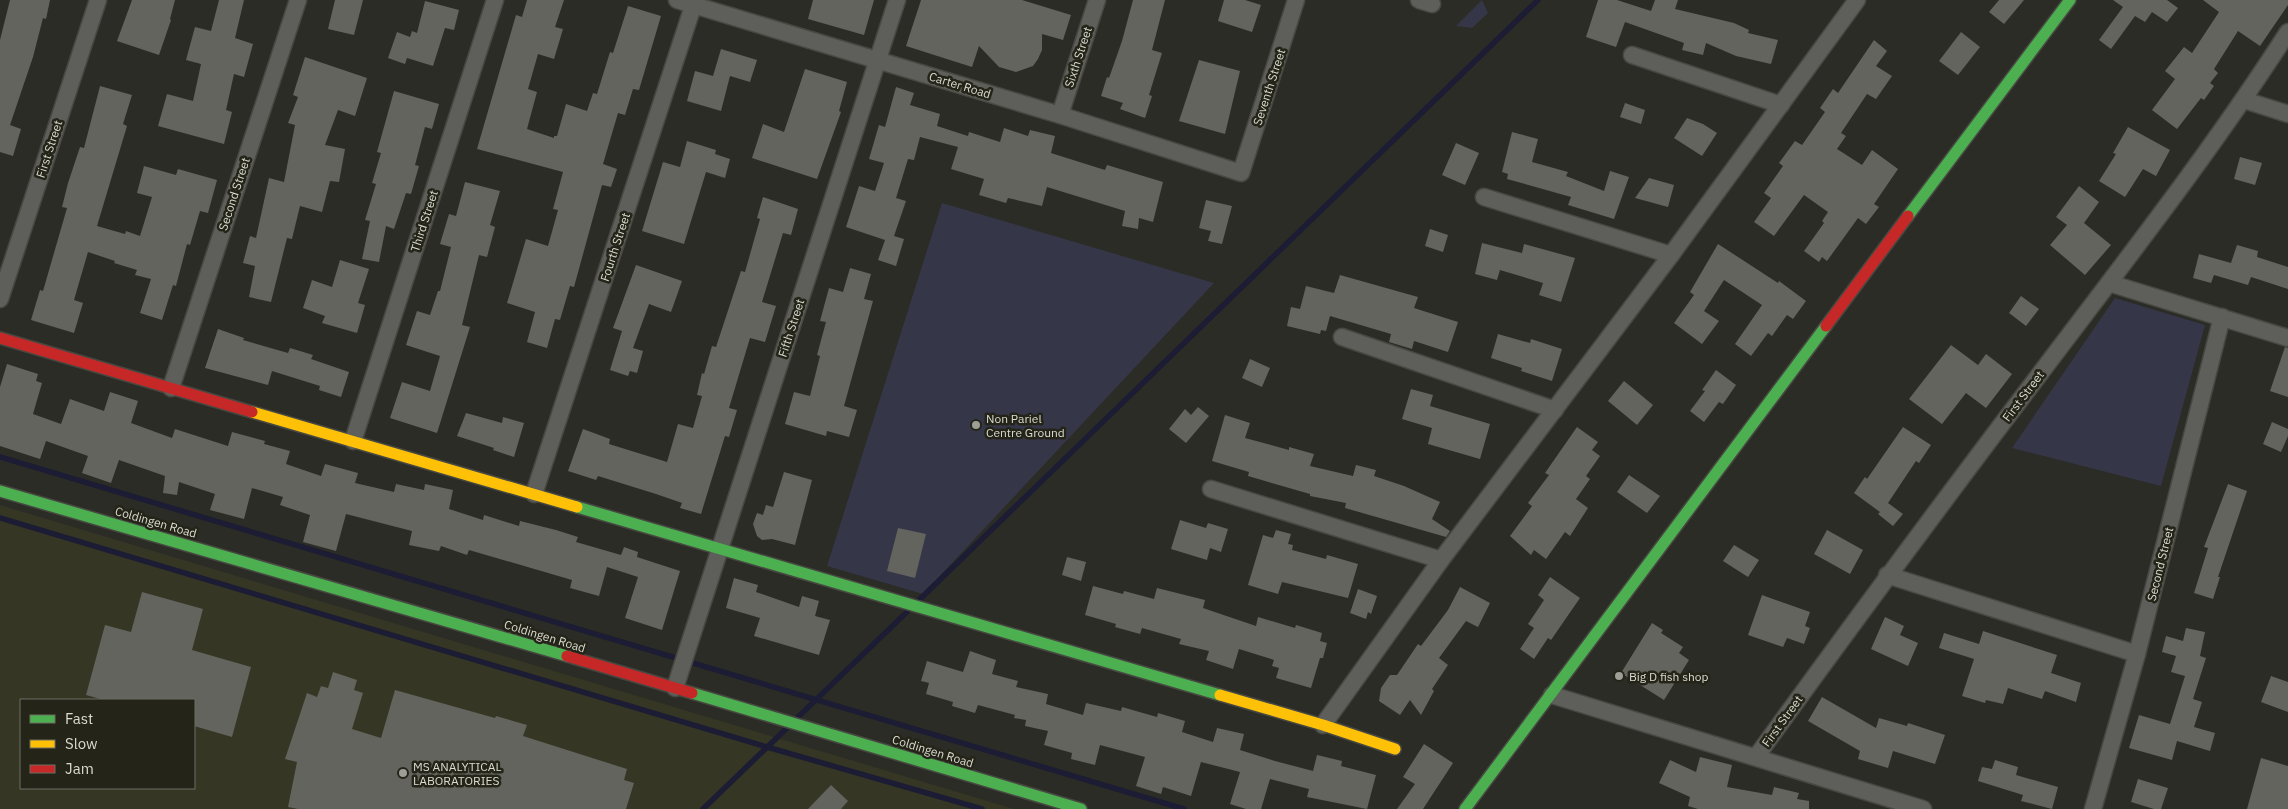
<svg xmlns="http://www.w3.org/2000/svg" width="2288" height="809" font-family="'IBM Plex Sans',sans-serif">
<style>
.built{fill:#353624;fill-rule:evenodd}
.green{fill:#353648}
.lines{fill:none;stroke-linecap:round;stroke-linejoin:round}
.stream{stroke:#1c1c34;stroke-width:5.5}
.building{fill:#63645e}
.street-casing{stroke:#474842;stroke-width:19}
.fast-casing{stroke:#474842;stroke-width:14}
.slow-casing{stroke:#474842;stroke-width:14}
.jam-casing{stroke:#474842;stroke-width:14}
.street{stroke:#5e5e5a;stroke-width:16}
.fast{stroke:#4caf50;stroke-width:11}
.slow{stroke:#ffc107;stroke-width:11}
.jam{stroke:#c62828;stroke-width:11}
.poi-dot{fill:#9d9e95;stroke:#242518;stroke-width:2}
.labels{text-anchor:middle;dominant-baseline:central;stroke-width:5;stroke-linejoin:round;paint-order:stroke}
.street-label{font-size:12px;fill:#dadbd2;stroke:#242518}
.poi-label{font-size:12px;fill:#dadbd2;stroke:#242518;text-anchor:start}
</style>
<rect width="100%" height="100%" fill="#2b2c25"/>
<!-- built -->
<path class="built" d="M0 505 1014 809H0ZM21 700H194V788H21Z"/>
<!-- green -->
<g class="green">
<path d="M1482 0 1488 13 1472 28 1456 26Z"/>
<path d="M942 203 1214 283 923 594 827 566Z"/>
<path d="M2115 298 2205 325 2161 486 2012 448Z"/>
</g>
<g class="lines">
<!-- stream -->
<g class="stream">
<path d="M0 457 1184 809"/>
<path d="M0 518 767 747 982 809"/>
<path d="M918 601 1538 0"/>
<path d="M796 719 910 609"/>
<path d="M703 809 788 727"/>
</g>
</g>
<!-- building -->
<g class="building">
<path d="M10 0H50L46 19 43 18 33 57 10 125 21 129 13 156 0 152V40Z"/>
<path d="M132 0H175L170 19 171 20 159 55 117 41Z"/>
<path d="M219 0H244L235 38 253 44 244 77 234 74 226 110 232 112 224 144 158 126 167 94 193 101 201 64 186 60 195 27 211 31Z"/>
<path d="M335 0H363L354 35 328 29Z"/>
<path d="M527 0H564L555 27 563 29 554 59 538 54 528 89 537 92 527 129 554 138V136H557L566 104 587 111 593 93 597 94 610 52 613 53 628 6 661 16 639 90 633 89 625 115 618 113 603 164 617 169 611 187 602 185 574 287 570 286 560 320 555 319 547 348 527 342 535 312 507 303 526 239 548 246 558 210 553 209 563 172 477 149 516 15 522 17Z"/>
<path d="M813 0H874L864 35 808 19Z"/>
<path d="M921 0H1022L1071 15 1063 40 1042 34V50L1038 59 1033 66 1016 72 999 67 979 46 972 67 906 46Z"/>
<path d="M1133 0H1165L1152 50 1162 53 1149 95 1152 96 1145 118 1120 109 1123 103 1101 96 1107 77 1109 78 1122 41Z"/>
<path d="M1224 0H1245L1261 5 1252 32 1218 21Z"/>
<path d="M1598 0H1617L1651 11 1655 0H1678L1675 9 1734 23 1749 30 1748 33 1778 40 1771 64 1736 56 1706 43 1703 55 1682 50 1684 43 1625 22 1616 47 1586 37Z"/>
<path d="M1999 0H2024L2004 24 1989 12Z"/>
<path d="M2113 0H2167L2178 8 2167 22 2152 12 2145 22 2135 16 2111 49 2099 40 2123 7Z"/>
<path d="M2203 0H2288V5L2260 46 2238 31 2214 69 2218 73 2210 83 2214 86 2204 100 2201 98 2177 129 2152 110 2175 79 2165 71 2184 47 2192 53 2219 12Z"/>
<path d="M425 1 459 10 454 30 445 28 433 66 407 58 405 64 388 58 397 32 410 37 412 31 417 33Z"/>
<path d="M1961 32 1980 47 1958 75 1939 61Z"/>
<path d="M1874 40 1887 51 1876 66 1892 76 1876 99 1867 94 1841 133 1846 136 1837 149 1862 165 1872 150 1898 169 1874 204 1879 207 1866 224 1858 218 1827 261 1822 257 1819 262 1804 251 1824 223 1822 221 1828 212 1804 195 1774 236 1754 222 1771 198 1764 193 1783 166 1779 163 1795 141 1802 145 1825 112 1820 108 1833 89 1838 93Z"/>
<path d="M721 49 757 60 750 82 730 76 721 111 687 101 695 71 713 76Z"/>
<path d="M305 57 367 78 355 116 338 110 325 145 345 149 339 182 330 181 322 212 300 206 292 239 287 238 271 302 249 297 255 266 243 263 250 236 256 238 269 178 284 182 295 125 288 123 298 97 293 95Z"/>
<path d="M1199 60 1240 71 1225 134 1179 121Z"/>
<path d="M805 69 847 82 839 111 841 112 817 179 752 158 763 124 784 132Z"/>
<path d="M100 86 132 95 123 124 127 126 97 226 125 234 126 231 140 236 152 197 137 193 144 166 176 175 178 169 217 180 208 213 200 211 190 245 187 244 176 286 173 285 162 320 140 313 151 279 135 275 137 270 114 263 115 261 88 252 74 300 83 303 74 333 31 320 40 290 43 291 67 208 62 207 68 183 80 147 84 148Z"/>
<path d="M896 87 914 93 910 105 940 114 937 126 968 136 969 132 1000 142 1004 128 1028 136 1030 130 1055 136 1051 153 1054 154 1105 170 1107 165 1163 182 1153 222 1139 218 1138 229 1122 226 1125 211 1047 187 1042 206 1008 198 1006 203 979 195 984 179 951 169 958 147 920 137 914 160 908 159 896 198 906 201 894 236 904 239 896 266 878 260 885 240 846 227 859 186 875 191 884 163 869 159 879 125 885 127Z"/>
<path d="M394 91 439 104 432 129 425 127 415 165 419 166 411 194 406 193 394 229 386 226 379 262 362 259 370 221 365 220 376 184 372 183 381 153 377 152Z"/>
<path d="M1625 103 1645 110 1641 124 1620 117Z"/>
<path d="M1687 118 1703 124 1717 133 1702 156 1674 138Z"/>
<path d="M2128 127 2170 150 2156 176 2143 169 2125 197 2099 181 2116 154 2113 153Z"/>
<path d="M1512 132 1538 139 1532 162 1568 172 1566 176 1604 191 1610 171 1629 177 1614 219 1568 205 1571 197 1507 179 1508 174 1502 172Z"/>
<path d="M687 141 716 150 715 154 730 159 725 178 706 172 684 244 642 231 663 162 680 167Z"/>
<path d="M1456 143 1479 153 1465 185 1442 175Z"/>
<path d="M2240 157 2262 163 2255 185 2234 179Z"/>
<path d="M1649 178 1674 185 1668 207 1635 198Z"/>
<path d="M465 182 500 191 490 225 495 227 487 257 479 255 462 325 470 327 437 433 390 418 402 382 430 391 440 356 406 345 417 311 430 315 438 291H440L451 247 440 244 449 214 456 216Z"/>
<path d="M2079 186 2099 202 2084 223 2111 245 2085 275 2050 245 2067 225 2056 217Z"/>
<path d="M763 197 798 209 791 235 783 233 762 302 776 306 765 342 750 338 729 408 737 410 729 437 725 436 701 514 680 508 682 503 656 494 598 476 596 480 568 471 583 429 610 439 609 444 667 462 678 424 693 428 702 396 697 395 702 373 704 374 712 346 716 347 741 271 745 272 760 219 757 218Z"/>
<path d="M1206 200 1232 206 1222 244 1208 241 1211 231 1199 228Z"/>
<path d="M1430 229 1448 235 1443 252 1425 246Z"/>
<path d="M1482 243 1522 253 1524 244 1575 258 1561 302 1539 295 1543 283 1500 270 1497 280 1475 274Z"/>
<path d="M1718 244 1778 283 1779 281 1806 301 1793 319 1787 315 1772 336 1768 333 1751 356 1735 344 1762 305 1724 280 1704 311 1719 321 1702 344 1674 323 1694 295 1690 292Z"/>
<path d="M2237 245 2258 251 2257 257 2288 267V289L2251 277 2248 285 2214 275 2211 283 2193 278 2199 254 2231 263Z"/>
<path d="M340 260 369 269 358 303 365 305 357 333 322 323 325 316 303 308 312 280 332 287Z"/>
<path d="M636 265 682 281 671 312 649 304 633 348 643 351 637 373 630 371 628 376 610 370 622 331 613 328Z"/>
<path d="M850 268 871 274 864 299 873 301 844 406 857 410 849 437 827 431 826 436 785 424 794 392 810 396 820 356 817 355 826 322 820 321 829 288 843 292Z"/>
<path d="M1340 275 1418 297 1414 308 1458 322 1448 352 1414 341 1412 349 1389 342 1391 334 1330 316 1326 331 1321 330 1320 334 1287 326 1291 307 1300 309 1306 286 1334 293Z"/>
<path d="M2021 296 2039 309 2026 326 2009 313Z"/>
<path d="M218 329 244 338 243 340 288 353 290 348 313 355 311 359 349 372 341 397 319 390 320 386 272 371 268 385 205 368Z"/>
<path d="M1498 334 1530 343 1531 339 1562 349 1552 381 1521 371 1522 368 1491 358Z"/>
<path d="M1951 345 1978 365 1986 354 2012 374 1986 408 1966 393 1942 424 1909 399Z"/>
<path d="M2285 347 2288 348V397L2270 391Z"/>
<path d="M1250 359 1270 368 1262 387 1242 378Z"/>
<path d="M7 364 38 374 36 381 42 383 33 414 61 424 70 399 104 411 110 392 138 401 131 423 172 438 175 429 228 446 232 432 265 441 264 444 290 451 286 464 321 476 325 464 358 473 355 483 394 492 396 484 424 490 425 484 453 490 449 509 483 520 484 515 519 526 520 521 556 530 578 537 576 542 621 555 624 547 638 552 637 557 680 571 662 630 625 618 638 577 607 567 599 596 570 588 572 580 469 550 467 555 441 546 439 551 409 545 412 531 346 514 336 551 303 542 310 515 280 505 283 497 252 488 244 519 210 510 215 494 179 482 177 495 163 493 165 476 119 460 111 483 82 473 88 456 46 441 40 459 0 446V387Z"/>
<path d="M1716 370 1736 385 1723 404 1719 402 1704 422 1690 411 1705 391 1702 390Z"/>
<path d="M1624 381 1653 405 1637 425 1608 401Z"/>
<path d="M1411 389 1433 395 1430 406 1490 424 1480 459 1428 444 1432 428 1402 419Z"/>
<path d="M1198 407 1209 416 1186 443 1169 429 1185 409 1191 415Z"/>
<path d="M466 413 502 423 503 417 524 423 514 457 493 450 494 448 457 436Z"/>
<path d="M1225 415 1250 423 1245 438 1289 450V447L1314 454 1310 466 1353 476 1356 465 1376 470 1374 476 1404 486 1440 502 1432 519 1450 531 1446 537 1345 508 1346 503 1310 496V494L1248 476 1249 472 1212 461Z"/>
<path d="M2272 422 2288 429V436L2281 452 2263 444Z"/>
<path d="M1577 427 1598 442 1592 450 1600 456 1586 476 1590 479 1576 499 1588 508 1570 536 1565 532 1546 559 1534 550 1531 555 1510 536 1532 506 1528 503 1549 475 1545 473Z"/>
<path d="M1903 427 1931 445 1919 463 1916 461 1888 503 1903 514 1893 526 1878 514 1880 512 1854 493 1865 477 1867 479Z"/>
<path d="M784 472 812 480 795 545 772 539 762 540 757 536 753 524 757 513 763 515 766 505 773 507Z"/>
<path d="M1629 475 1660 496 1647 513 1617 492Z"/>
<path d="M2228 484 2247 491 2218 577H2220L2213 599 2194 593 2208 548 2204 547Z"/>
<path d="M1180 520 1206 528 1208 523 1228 529 1221 552 1210 548 1207 560 1171 549Z"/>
<path d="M898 528 926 534 915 578 887 571Z"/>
<path d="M1276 530 1291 534 1288 544 1293 545 1292 550 1326 559 1327 555 1358 564 1348 598 1282 582 1278 594 1248 585 1263 535 1273 538Z"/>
<path d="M1827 530 1863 550 1850 574 1814 554Z"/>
<path d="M1734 545 1759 560 1748 577 1723 561Z"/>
<path d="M1067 557 1086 562 1081 581 1062 575Z"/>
<path d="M1550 577 1580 598 1551 640 1548 638 1534 659 1520 649 1534 628 1528 624 1544 600 1538 595Z"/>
<path d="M734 578 758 585 756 592 799 607 802 596 819 601 815 616 830 620 819 655 754 636 760 618 726 608Z"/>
<path d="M1093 586 1123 594 1124 591 1154 599 1157 588 1205 600 1203 608 1256 626 1258 617 1295 628 1296 625 1322 633 1320 641 1327 643 1323 658H1320L1311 688 1276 678 1279 668 1272 666 1274 660 1239 649 1233 669 1206 660 1209 651 1179 644 1181 639 1142 628 1140 634 1115 627 1116 624 1085 615Z"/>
<path d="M1460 587 1490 603 1478 627 1466 621 1439 658 1448 665 1432 689 1434 691 1421 715 1410 700 1400 715 1379 701 1381 688 1390 675H1397L1418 644 1421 646 1448 610Z"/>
<path d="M1358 589 1377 596 1371 614 1368 612 1366 619 1350 613Z"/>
<path d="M142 592 203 609 192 650 251 667 232 737 194 726V700H104L86 695 105 625 131 632Z"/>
<path d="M1762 595 1810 612 1805 626 1810 628 1804 644 1787 638 1783 647 1748 635Z"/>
<path d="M1885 617 1904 626 1900 635 1918 643 1908 666 1871 649Z"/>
<path d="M1652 623 1663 630 1661 633 1683 647 1679 653 1689 660 1664 700 1621 673Z"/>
<path d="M2186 628 2205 632 2200 656 2206 658 2193 699 2202 702 2194 727 2215 733 2210 751 2177 741 2172 760 2129 748 2139 715 2170 724 2185 676 2171 672 2176 656 2162 652 2166 636 2183 641Z"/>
<path d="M1983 631 2057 655 2051 673 2081 683 2076 702 2045 691 2042 699 2008 688 2003 704 1986 700 1985 703 1962 696 1974 659 1939 648 1944 633 1979 644Z"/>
<path d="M970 651 996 660 992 674 1018 681 1016 687 1048 694 1046 704 1083 715 1086 703 1121 711 1122 707 1157 717 1158 713 1185 721 1182 732 1213 742 1217 728 1244 734 1240 750 1275 761 1313 771 1317 755 1342 761 1341 766 1376 775 1367 809 1307 797 1309 789 1270 779 1261 809H1246L1230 804 1240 772 1201 762 1191 796 1163 787 1161 794 1136 786 1145 757 1100 745 1095 765 1071 759 1072 753 1044 745 1048 731 1025 726 1026 720 1014 718 1015 715 978 705 975 713 952 706 953 702 926 694 929 683 921 681 927 661 963 672Z"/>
<path d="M333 672 357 680 354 690 363 693 352 729 381 738 395 690 495 718 496 716 527 725 523 736 627 769 624 780 634 783 626 809H298L288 807 297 762 285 759 307 693 317 697 321 686 328 688Z"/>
<path d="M2271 676 2288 682V712L2261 702Z"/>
<path d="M1822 697 1876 728 1879 718 1907 726 1908 723 1945 735 1935 764 1893 751 1888 768 1858 759 1860 751 1808 721Z"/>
<path d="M1424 744 1453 763 1423 809H1397L1415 784 1403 777Z"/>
<path d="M1700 757 1732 765 1727 787 1772 795 1774 787 1799 793 1797 799 1809 801V809H1698L1688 806 1690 797 1659 783 1670 760 1696 772Z"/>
<path d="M2261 758 2288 766V809H2247Z"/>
<path d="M1995 760 2018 767 2016 775 2058 787 2052 809 2021 801 2023 795 1978 781 1982 767 1992 769Z"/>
<path d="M2138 779 2168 788 2161 809H2154L2131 802Z"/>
<path d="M831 785 848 801 841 809H808Z"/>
</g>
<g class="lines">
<!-- street casing -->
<g class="street-casing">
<g id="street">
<path d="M677 0 1060 115 1241 173 1296 0"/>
<path d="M1419 0 1432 4"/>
<path d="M1632 55 1781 105"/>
<path d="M2244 100 2288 114"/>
<path d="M1060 115 1097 0"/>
<path d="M1484 197 1671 255"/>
<path d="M2109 283 2288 338"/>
<path d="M0 299 98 0"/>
<path d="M1342 337 1555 410"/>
<path d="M171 388 298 0"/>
<path d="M353 441 495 0"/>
<path d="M1211 489 1441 560"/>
<path d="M534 494 695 0"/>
<path d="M1887 575 2137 654"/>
<path d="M675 688 897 0"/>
<path d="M1552 695 1923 809"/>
<path d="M1323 725 1441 560 1671 255 1857 0"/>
<path d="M1756 757C1848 630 1941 504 2036 379 2122 265 2211 152 2288 32"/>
<path d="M2093 809 2137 654 2222 317"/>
</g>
</g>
<!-- fast casing -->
<g class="fast-casing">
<g id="fast">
<path d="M1908 216 2070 0"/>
<path d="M0 491 567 656"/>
<path d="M577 507 1220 695"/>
<path d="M692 693 1081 809"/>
<path d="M1465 809 1826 326"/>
</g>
</g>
<!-- slow casing -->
<g class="slow-casing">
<g id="slow">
<path d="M252 412 577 507"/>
<path d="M1220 695 1323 725 1395 749"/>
</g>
</g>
<!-- jam casing -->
<g class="jam-casing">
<g id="jam">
<path d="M1826 326 1908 216"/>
<path d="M0 338 252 412"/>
<path d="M567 656 692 693"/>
</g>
</g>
<!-- street -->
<use href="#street" class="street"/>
<!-- fast -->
<use href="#fast" class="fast"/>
<!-- slow -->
<use href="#slow" class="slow"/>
<!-- jam -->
<use href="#jam" class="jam"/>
</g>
<!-- markers -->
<g class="poi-dot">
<circle cx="976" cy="425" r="5"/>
<circle cx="1619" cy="676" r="5"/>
<circle cx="403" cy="773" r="5"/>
</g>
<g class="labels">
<!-- street labels -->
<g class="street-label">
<text transform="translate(1078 57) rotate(-72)">Sixth Street</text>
<text transform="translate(960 85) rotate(17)">Carter Road</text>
<text transform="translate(1269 87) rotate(-72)">Seventh Street</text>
<text transform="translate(49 149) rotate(-72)">First Street</text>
<text transform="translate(234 194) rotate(-72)">Second Street</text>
<text transform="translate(424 221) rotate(-72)">Third Street</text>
<text transform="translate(615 247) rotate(-72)">Fourth Street</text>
<text transform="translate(791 328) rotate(-72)">Fifth Street</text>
<text transform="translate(2023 396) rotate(-53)">First Street</text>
<text transform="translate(156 522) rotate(16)">Coldingen Road</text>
<text transform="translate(2160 564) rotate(-76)">Second Street</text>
<text transform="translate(545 636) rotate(17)">Coldingen Road</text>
<text transform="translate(1782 721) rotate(-54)">First Street</text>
<text transform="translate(933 751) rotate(17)">Coldingen Road</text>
</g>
<!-- poi labels -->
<g class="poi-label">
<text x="986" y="418">Non Pariel<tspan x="986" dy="14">Centre Ground</tspan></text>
<text x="1629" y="676">Big D fish shop</text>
<text x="413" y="766">MS ANALYTICAL<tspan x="413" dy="14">LABORATORIES</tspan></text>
</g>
</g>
<!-- legend -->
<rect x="20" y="699" width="175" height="90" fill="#242518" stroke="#6d6e62"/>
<rect x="30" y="715" width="25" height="8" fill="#4caf50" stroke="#6d6e62"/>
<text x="65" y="724" font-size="15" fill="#dadbd2">Fast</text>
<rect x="30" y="740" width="25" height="8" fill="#ffc107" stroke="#6d6e62"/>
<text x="65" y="749" font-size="15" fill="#dadbd2">Slow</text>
<rect x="30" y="765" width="25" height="8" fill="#c62828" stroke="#6d6e62"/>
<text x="65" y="774" font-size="15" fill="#dadbd2">Jam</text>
</svg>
